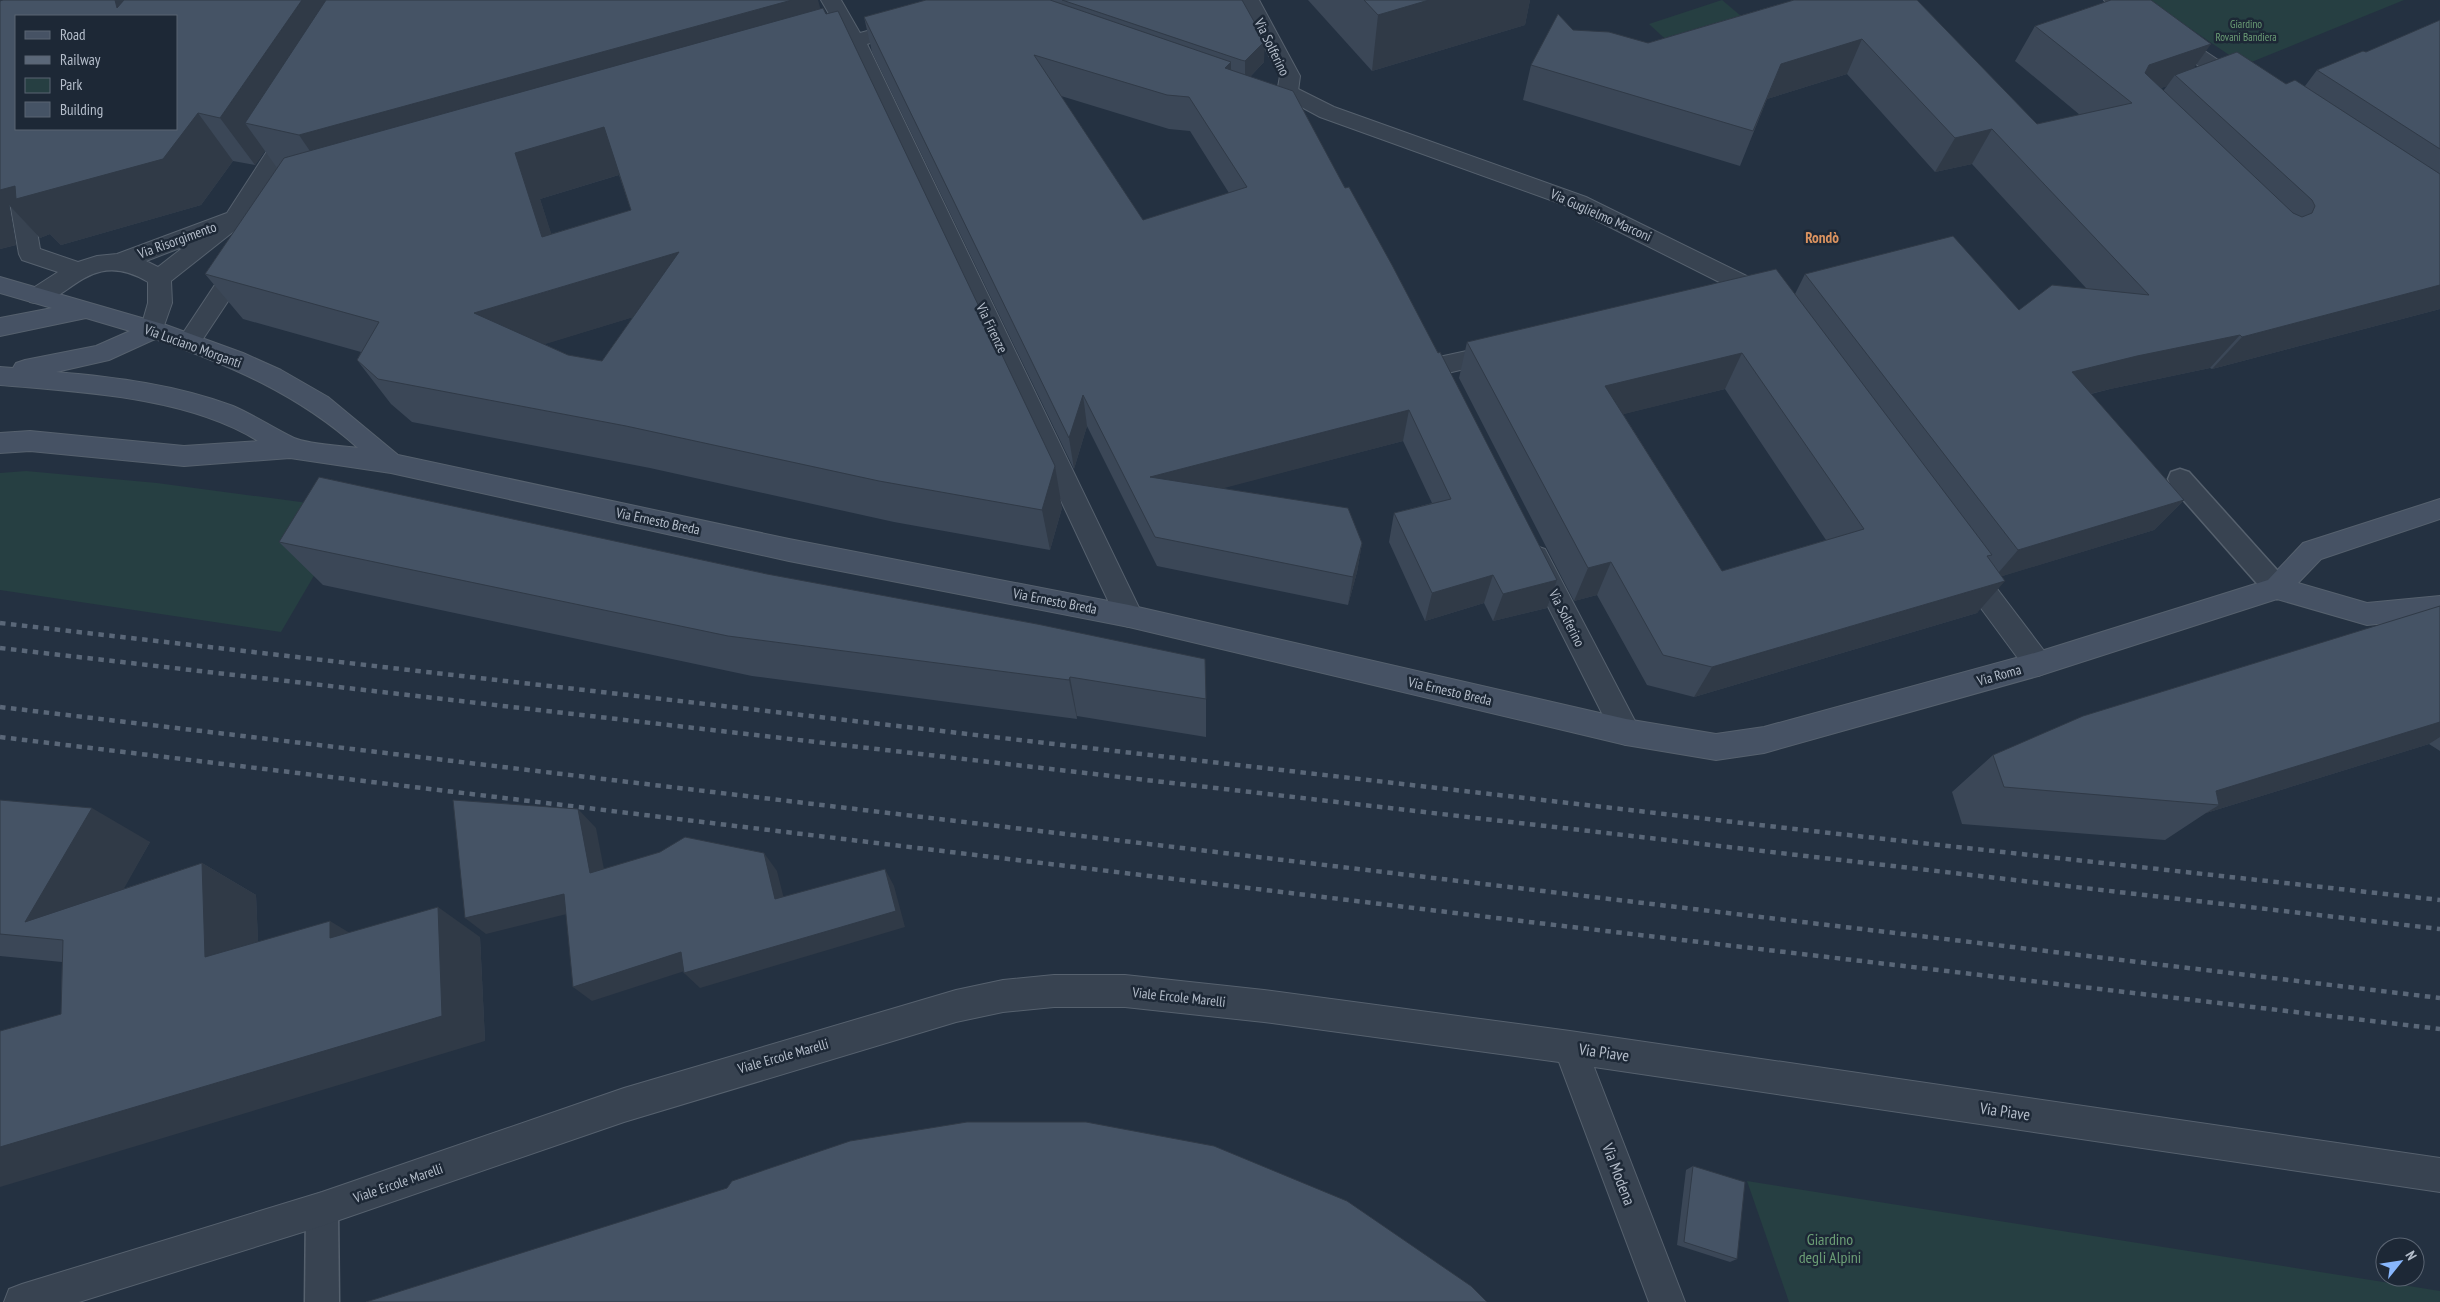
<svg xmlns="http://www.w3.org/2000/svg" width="2440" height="1302" font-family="'PT Sans Narrow',sans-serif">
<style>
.green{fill:#263f42}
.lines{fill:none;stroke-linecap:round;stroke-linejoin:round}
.service-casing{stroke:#56616e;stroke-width:3}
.pedestrian-casing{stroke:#56616e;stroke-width:2}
.minor-casing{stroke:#56616e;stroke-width:2}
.secondary-casing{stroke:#56616e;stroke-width:2}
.service{fill:#384351;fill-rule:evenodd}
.pedestrian{fill:#384351;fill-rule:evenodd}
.minor{fill:#384351;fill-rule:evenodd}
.secondary{fill:#465264;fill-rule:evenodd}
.rail{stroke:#5a6778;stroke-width:4.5;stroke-dasharray:5.5 5.5;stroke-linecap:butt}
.wall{fill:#3b4757;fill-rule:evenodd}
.shaded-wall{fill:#303a47}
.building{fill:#455365;stroke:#303a47;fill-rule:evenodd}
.labels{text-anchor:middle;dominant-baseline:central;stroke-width:5;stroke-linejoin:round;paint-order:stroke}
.far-park-label{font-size:11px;fill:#6b9d75;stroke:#1d2836}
.street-label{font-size:14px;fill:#b5becb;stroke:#1d2836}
.neighbourhood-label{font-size:15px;font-weight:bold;fill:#db9360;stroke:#1d2836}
.near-street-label{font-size:16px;fill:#b5becb;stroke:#1d2836}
.near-park-label{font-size:16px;fill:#6b9d75;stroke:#1d2836}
</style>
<rect width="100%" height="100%" fill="#243141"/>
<!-- green -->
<g class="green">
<path d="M1722 0 1748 22 1674 47 1649 24Z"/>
<path d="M2148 0H2404L2244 65Z"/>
<path d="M26 471 157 483 353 509 281 632 0 590V473Z"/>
<path d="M1747 1181 2440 1291V1302H1789Z"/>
</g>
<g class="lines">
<!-- service casing -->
<g class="service-casing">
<g id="service">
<path d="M2180 469 2189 472 2286 580 2290 588 2286 596 2277 599 2268 596 2171 486 2168 479 2171 472Z"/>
<path d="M322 1193 334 1197 338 1209 339 1302H305L306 1209 310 1197Z"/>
</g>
</g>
<!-- pedestrian casing -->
<g class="pedestrian-casing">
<g id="pedestrian">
<path d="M1288 84 1334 107 1586 197 1773 289 1777 295 1773 301 1765 303 1757 301 1570 207 1320 117 1281 96 1278 91 1281 86Z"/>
<path d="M1499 344 1507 347 1511 353 1507 359 1439 375 1431 372 1427 366 1431 360 1439 357Z"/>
<path d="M1536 546 1545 549 1636 723 1640 732 1636 741 1626 745 1616 741 1523 557 1527 549Z"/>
<path d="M1967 558 1976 561 2048 656 2052 664 2048 672 2038 676 2028 672 1958 577 1954 569 1958 561Z"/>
</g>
</g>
<!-- minor casing -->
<g class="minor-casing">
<g id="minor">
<path d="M821 0H841L860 33 904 21 911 23 914 27 911 31 867 44 1143 616 1139 624 1129 627 1119 624 849 50 818 58 811 56 808 52 811 48 843 38Z"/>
<path d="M1239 0H1259L1300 76 1298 91 1295 96 1271 102 1246 97 1243 92 1246 87C1257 84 1267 89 1278 87L1280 76Z"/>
<path d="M2104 0H2127L2247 79 2250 84 2247 89 2240 91 2233 89 2107 4Z"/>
<path d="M291 123 298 125 302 130 254 205 282 197 290 200 293 205 290 210 243 224 171 281 172 303 160 337 152 340 144 337 140 331 148 303V282C86 244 65 312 30 302L26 296 30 290 58 272 22 260 19 254 7 185 10 180 18 178 26 180 29 185 40 249 78 262 97 256 117 254 227 213 284 125ZM185 246 158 267 146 261Z"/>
<path d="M242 254 250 256 253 262 250 268 197 348 189 351 181 348 177 342 181 336 234 256Z"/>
<path d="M1054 975H1125L1264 990 1570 1031 2440 1158V1192L1594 1067 1685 1302H1649L1559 1062 1264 1022 1125 1007H1054L1003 1012 956 1022 624 1122 322 1226 79 1302H4L9 1289 22 1284 322 1192 624 1088 956 990 1003 980Z"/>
</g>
</g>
<!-- secondary casing -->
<g class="secondary-casing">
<path id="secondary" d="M0 277 166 325 243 353 281 370 328 397 398 455 789 539 1129 605 1626 719 1716 734 1764 727 2038 652 2268 580 2303 543 2440 499V519L2321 559 2298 583 2367 603 2440 596V618L2367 625 2277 599 2038 676 1764 753 1716 760 1626 745 1129 627 789 561 391 473 290 458 184 466 30 451 0 453V433L30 431 184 446 258 441C188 397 81 392 0 385V367L13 368 16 363 25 360 96 346 130 331 86 318 0 336V318L52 308 0 293ZM155 339C230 365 299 395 358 448 342 446 307 444 294 438 273 428 254 415 233 406 177 385 115 377 56 372L109 360Z"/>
</g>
<!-- service -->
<use href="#service" class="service"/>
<!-- pedestrian -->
<use href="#pedestrian" class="pedestrian"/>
<!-- minor -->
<use href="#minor" class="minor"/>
<!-- secondary -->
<use href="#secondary" class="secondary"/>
<!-- rail -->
<g class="rail">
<path d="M0 623 1830 833 2440 900"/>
<path d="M0 648 2440 929"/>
<path d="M0 707 2440 998"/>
<path d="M0 737 1538 923 2440 1029"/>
</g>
</g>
<!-- wall -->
<g class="wall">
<path d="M926 0H1242L1264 62 1250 77 1345 188 1438 353 1557 580 1547 608 1493 621 1484 603 1425 621 1389 542 1394 513 1432 503 1403 441 1222 488 1362 543 1357 572 1348 605 1157 566 1087 426 1074 469 872 52 864 17ZM1061 96 1169 129 1190 131 1229 193 1143 220Z"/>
<path d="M1308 0H1530L1525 25 1372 71Z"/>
<path d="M1794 0 2037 124 2080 115 2015 61 2035 26 2194 68 2286 84 2305 86 2317 70 2366 52 2440 20V309L2212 369 2210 368 2110 389 2091 394 2184 500 2154 530 2002 576 1977 613 1694 697 1647 685 1597 595 1574 601 1459 378 1467 342 1795 294 1805 274 2019 310 2086 288 1972 164 1935 172 1847 74 1767 99 1740 166 1523 100 1531 65 1573 30 1648 43ZM2167 86 2163 91 2161 88ZM1725 389 1826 540 1722 571 1623 414Z"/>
<path d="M0 1 820 9 1062 508 1050 550 894 522 650 468 412 422 391 404 357 360 361 352 243 319 205 274 277 168 265 151 255 165 233 161 201 205 61 245 50 234 40 238 9 205 16 245 0 249ZM619 175 631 210 551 234 540 199ZM633 317 602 361 568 355 544 344Z"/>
<path d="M279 542 1206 699V737L1077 716V719L752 676 323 585Z"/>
<path d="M2440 606V751L2429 744 2206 813 2165 840 1962 824 1952 792 1993 755Z"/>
<path d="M0 800 150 842 123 889 202 863 256 895 258 942 349 933 480 937 485 1041 61 1014 62 962 0 956Z"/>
<path d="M1693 1166 1737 1259 1730 1262 1677 1245 1686 1170Z"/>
</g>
<!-- shaded-wall -->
<g class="shaded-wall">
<path d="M115 0H139L117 8Z"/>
<path d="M302 0H363L245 123 265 151 255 165 220 118Z"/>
<path d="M792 0H818L829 41 331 182 299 135Z"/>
<path d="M1429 0H1530L1525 25 1372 71 1378 15Z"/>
<path d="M1862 39 1847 74 1767 99 1740 166 1781 64Z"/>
<path d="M1265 41 1264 62 1245 82V61Z"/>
<path d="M2211 44 2186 79 2175 75 2167 86 2127 100 2149 65Z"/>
<path d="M1231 62V96L1225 68Z"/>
<path d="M198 113 233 161 201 205 61 245 50 234 40 238 9 205 16 245 0 249V151Z"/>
<path d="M604 127 625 173 540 199 567 282 542 237 515 153Z"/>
<path d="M1992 129 1972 164 1935 172 1955 138Z"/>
<path d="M679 252 699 297 503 357 474 313Z"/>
<path d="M2440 285V309L2212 369 2242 337Z"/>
<path d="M2240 335 2210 368 2110 389 2047 404 2072 372 2137 356Z"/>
<path d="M1742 353 1725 389 1592 422 1605 386Z"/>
<path d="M1083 395 1087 426 1074 469 1069 438Z"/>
<path d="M1409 410 1403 441 1152 507 1150 477Z"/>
<path d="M1055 466 1062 508 1050 550 1042 510Z"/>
<path d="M2184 500 2154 530 1993 579 2018 550Z"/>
<path d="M1362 543 1357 572 1348 605 1353 577Z"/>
<path d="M1611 562 1597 595 1574 601 1588 568Z"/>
<path d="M1493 575 1484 603 1425 621 1432 593Z"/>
<path d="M1557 580 1547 608 1493 621 1503 594Z"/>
<path d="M2005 581 1977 613 1694 697 1712 667Z"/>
<path d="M1070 677 1077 716V719L1069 680Z"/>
<path d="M2440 722V737L2429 744 2206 813 2219 805 2216 791Z"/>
<path d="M92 808 150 842 89 951 25 922Z"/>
<path d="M578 809 596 828 608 890 590 873Z"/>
<path d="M764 853 777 871 788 915 775 899Z"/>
<path d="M202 863 256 895 260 985 205 957Z"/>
<path d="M885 869 894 886 905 927 700 988 684 973Z"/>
<path d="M564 894 583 910 486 934 465 918Z"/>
<path d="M438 907 480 937 485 1041 0 1187V1147Z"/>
<path d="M330 921 378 950 330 938Z"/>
<path d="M681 952 697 967 592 1001 573 987Z"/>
</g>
<!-- building -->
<g class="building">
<path d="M3 0H115L117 8 124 0H302L220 118 198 113 163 159 16 199 15 186 0 190V1ZM16 16H176V129H16Z"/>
<path d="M326 0H792L299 135 245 123Z"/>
<path d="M926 0H1050L1231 62 1225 68 1293 91 1345 188 1349 187 1392 265 1438 353 1440 352 1557 580 1503 594 1493 575 1432 593 1394 513 1451 499 1409 410 1150 477 1348 508 1362 543 1353 577 1155 537 1083 395 1069 438 864 17ZM1034 55 1167 95 1189 97 1247 187 1143 220Z"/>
<path d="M1062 0H1242L1265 41 1245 61 1241 60Z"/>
<path d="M1364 0H1429L1378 15Z"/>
<path d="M1794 0H1917L2037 124 2132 103 2035 26 2111 0H2151L2211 44 2149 65 2145 73 2293 213 2302 217 2312 213 2315 206 2312 200 2175 75 2237 52 2286 84 2295 80 2440 174V285L2242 337 2240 335 2137 356 2072 372 2184 500 2018 550 1805 274 1953 236 2019 310 2052 285 2149 295 1992 129 1955 138 1862 39 1781 64 1753 131 1531 65 1558 14 1573 30 1609 32 1648 43Z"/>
<path d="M823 8 826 14 838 11 1055 466 1042 510 879 481 626 426 378 379 357 360 379 322 205 274 284 158ZM604 127 631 210 542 237 515 153ZM679 252 602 361 568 355 474 313Z"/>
<path d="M2440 20V149L2317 70 2363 51 2366 52Z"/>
<path d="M1776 269 1992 555 1987 556 2005 581 1712 667 1663 655 1611 562 1588 568 1467 342ZM1742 353 1864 529 1722 571 1605 386Z"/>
<path d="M319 477 767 574 1037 624 1205 659 1206 699 1070 677 1069 680 728 636 279 542Z"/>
<path d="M2440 606V722L2216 791 2219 805 2004 787 1993 755 2083 716Z"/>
<path d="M0 800 92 808 25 922 202 863 205 957 330 921V938L438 907 442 1016 0 1147V1031L61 1014 63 940 0 934Z"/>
<path d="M453 800 578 809 590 873 660 852 685 837 764 853 775 899 885 869 896 911 684 973 681 952 573 987 564 894 465 918Z"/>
<path d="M967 1122H1086L1214 1146 1347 1201 1471 1286 1487 1302H366L727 1188 732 1181 850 1141Z"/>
<path d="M1693 1166 1745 1182 1737 1259 1684 1242Z"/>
</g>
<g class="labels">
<!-- far-park labels -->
<g class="far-park-label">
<text x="2246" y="24">Giardino<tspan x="2246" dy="13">Rovani Bandiera</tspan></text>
</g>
<!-- street labels -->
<g class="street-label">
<text transform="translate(1272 47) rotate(64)">Via Solferino</text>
<text transform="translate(1601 215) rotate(24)">Via Guglielmo Marconi</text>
<text transform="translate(177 240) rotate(-20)">Via Risorgimento</text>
<text transform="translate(992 328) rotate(64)">Via Firenze</text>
<text transform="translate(193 346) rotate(20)">Via Luciano Morganti</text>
<text transform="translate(658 521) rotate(12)">Via Ernesto Breda</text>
<text transform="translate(1055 601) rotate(11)">Via Ernesto Breda</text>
<text transform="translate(1567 618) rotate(63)">Via Solferino</text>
<text transform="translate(1999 675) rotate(-16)">Via Roma</text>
<text transform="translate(1450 691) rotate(13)">Via Ernesto Breda</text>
<text transform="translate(1179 997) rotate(6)">Viale Ercole Marelli</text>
<text transform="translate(783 1056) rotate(-16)">Viale Ercole Marelli</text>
<text transform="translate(398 1183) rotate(-19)">Viale Ercole Marelli</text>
</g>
<!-- neighbourhood labels -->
<g class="neighbourhood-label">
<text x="1822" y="237">Rondò</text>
</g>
<!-- near-street labels -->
<g class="near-street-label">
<text transform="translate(1604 1052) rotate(8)">Via Piave</text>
<text transform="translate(2005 1111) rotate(8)">Via Piave</text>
<text transform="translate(1619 1174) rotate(69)">Via Modena</text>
</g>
<!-- near-park labels -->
<g class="near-park-label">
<text x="1830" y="1239">Giardino<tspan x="1830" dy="18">degli Alpini</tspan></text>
</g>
</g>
<!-- legend -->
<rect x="15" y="15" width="162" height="115" fill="#1d2836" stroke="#5a6472"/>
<rect x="25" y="31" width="25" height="8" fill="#465264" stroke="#5a6472"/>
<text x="60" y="40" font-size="15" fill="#b5becb">Road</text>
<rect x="25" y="56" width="25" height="8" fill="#5a6778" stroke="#5a6472"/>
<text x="60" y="65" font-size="15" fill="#b5becb">Railway</text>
<rect x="25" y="78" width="25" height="15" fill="#263f42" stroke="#5a6472"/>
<text x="60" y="90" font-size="15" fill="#b5becb">Park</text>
<rect x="25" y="102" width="25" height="15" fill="#455365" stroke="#5a6472"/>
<text x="60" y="115" font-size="15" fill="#b5becb">Building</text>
<!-- north arrow -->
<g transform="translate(2400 1262) rotate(60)"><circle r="24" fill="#1d2836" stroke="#5a6472"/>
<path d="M0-4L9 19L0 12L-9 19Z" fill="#88b7fd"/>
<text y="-8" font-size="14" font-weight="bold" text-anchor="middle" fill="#b5becb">N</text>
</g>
</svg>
